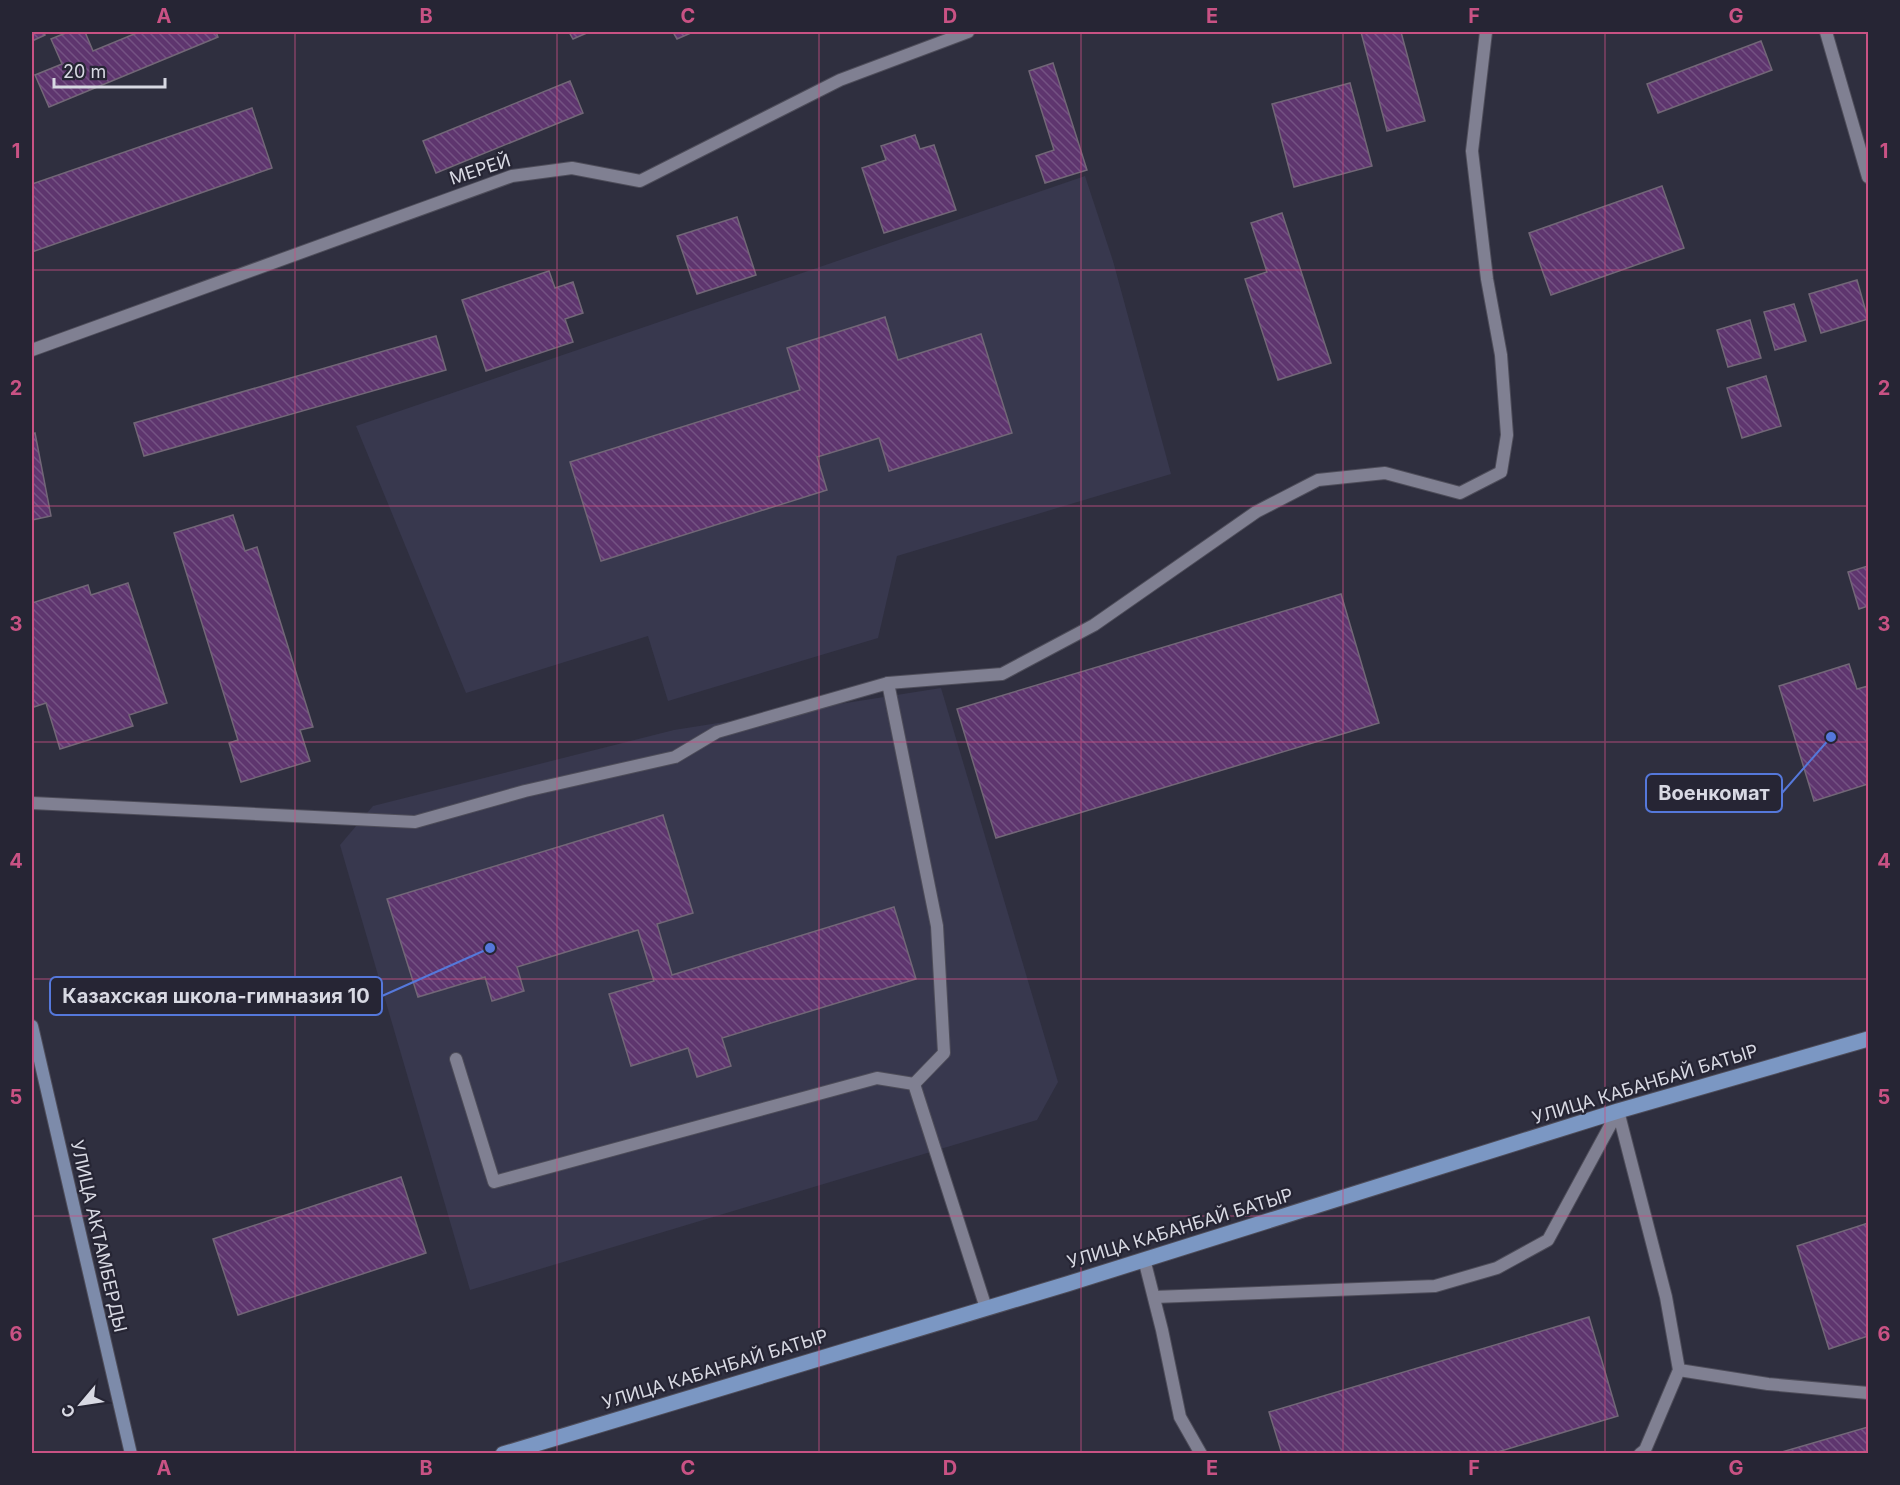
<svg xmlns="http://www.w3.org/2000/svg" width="1900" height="1485" font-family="Inter,sans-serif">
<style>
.built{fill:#38384e}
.building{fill:url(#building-back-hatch);stroke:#726777;stroke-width:1.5}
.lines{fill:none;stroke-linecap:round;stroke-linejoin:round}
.service-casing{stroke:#4e4d5a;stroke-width:14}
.minor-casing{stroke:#4e4d5a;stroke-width:14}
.secondary-casing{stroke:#4e4d5a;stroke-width:14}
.primary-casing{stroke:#4e4d5a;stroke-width:17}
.service{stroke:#808092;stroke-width:12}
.minor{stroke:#808092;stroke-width:12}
.secondary{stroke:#7d8baa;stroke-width:12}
.primary{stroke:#7b97c3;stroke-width:15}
.grid{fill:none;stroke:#c95284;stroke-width:1.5;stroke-opacity:0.55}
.labels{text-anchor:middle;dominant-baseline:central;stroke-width:4.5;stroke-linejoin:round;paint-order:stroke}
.street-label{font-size:18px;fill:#d8d9e3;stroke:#262534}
.leader{fill:none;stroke:#5578db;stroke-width:2}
.callout-dot{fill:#5578db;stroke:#262534;stroke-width:2}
.callout{fill:#262534;stroke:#5578db;stroke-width:2}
.callout-label{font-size:20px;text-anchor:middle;font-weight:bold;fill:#d8d9e3}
.neatline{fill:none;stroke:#c95284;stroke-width:2}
.grid-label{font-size:20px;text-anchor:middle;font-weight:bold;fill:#c95284}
</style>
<defs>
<pattern id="building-back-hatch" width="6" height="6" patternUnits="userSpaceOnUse" patternTransform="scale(1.5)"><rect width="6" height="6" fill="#5e356e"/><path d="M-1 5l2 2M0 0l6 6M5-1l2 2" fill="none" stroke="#745283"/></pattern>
</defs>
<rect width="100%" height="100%" fill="#2f2f3f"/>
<!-- built -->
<g class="built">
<path d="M1085 176 1113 261 1171 474 897 556 878 638 668 701 648 636 466 693 356 426Z"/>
<path d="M941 688 1058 1082 1037 1120 470 1290 340 845 373 806 674 730Z"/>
</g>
<!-- building -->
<g class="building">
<path d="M32 32H44L45 35 32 41Z"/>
<path d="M68 32H85L93 51 139 32H216L218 37 49 107 35 75 62 64 51 39Z"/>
<path d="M569 32H589L573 39Z"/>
<path d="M673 32H693L677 39Z"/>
<path d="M1361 32H1401L1425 121 1387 131Z"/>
<path d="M1761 41 1772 70 1658 113 1647 84Z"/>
<path d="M1053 63 1087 170 1045 183 1036 156 1054 150 1029 71Z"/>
<path d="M570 81 583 113 436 173 423 141Z"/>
<path d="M1350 83 1372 166 1294 187 1272 104Z"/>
<path d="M252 108 272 168 32 252V184Z"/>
<path d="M915 135 920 149 934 145 956 210 884 233 862 168 886 160 881 146Z"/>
<path d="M1662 186 1684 248 1551 295 1529 233Z"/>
<path d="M1282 213 1331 363 1278 380 1245 279 1267 272 1251 223Z"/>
<path d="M737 217 756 275 697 294 677 236Z"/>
<path d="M549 271 555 288 573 282 583 313 565 319 573 342 486 371 462 300Z"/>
<path d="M1857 280 1868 319 1821 333 1809 294Z"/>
<path d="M1794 304 1806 341 1775 350 1764 312Z"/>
<path d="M885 317 898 360 981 334 1012 433 889 471 879 438 817 457 827 490 601 561 570 462 800 390 787 348Z"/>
<path d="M1750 320 1761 358 1728 367 1717 330Z"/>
<path d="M436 336 446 370 144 456 134 423Z"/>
<path d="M1766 376 1781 426 1742 438 1727 388Z"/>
<path d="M35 433 51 516 32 520V434Z"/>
<path d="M233 515 245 551 257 547 313 727 300 730 310 761 241 782 229 743 238 740 174 533Z"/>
<path d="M1868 566V606L1859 609 1848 572Z"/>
<path d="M128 583 167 703 129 715 133 726 60 749 46 703 34 707 32 698V603L88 585 91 595Z"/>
<path d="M1341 594 1379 723 996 838 957 709Z"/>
<path d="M1849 664 1857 689 1868 686V784L1814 801 1779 686Z"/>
<path d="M663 815 693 913 657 924 672 975 894 907 916 979 722 1038 731 1066 697 1077 688 1048 631 1066 609 994 654 981 638 930 517 967 524 991 492 1001 485 977 418 997 387 899Z"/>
<path d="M401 1177 426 1253 238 1315 213 1239Z"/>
<path d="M1868 1223V1336L1829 1349 1797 1246Z"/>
<path d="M1589 1317 1618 1416 1491 1454H1282L1269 1412Z"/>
<path d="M1868 1427V1454L1782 1452Z"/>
</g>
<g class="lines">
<!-- service casing -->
<g class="service-casing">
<g id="service">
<path d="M888 683 1002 674 1094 625 1256 512 1318 480 1385 473 1460 493 1501 472 1507 435 1501 355 1487 279 1472 151 1486 32"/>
<path d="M32 803 415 822 525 791 675 757 717 732 888 683 937 926 944 1053 914 1084"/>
<path d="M456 1059 494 1182 877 1078 914 1084 986 1308"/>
<path d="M1618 1111 1666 1297 1679 1370 1645 1450 1640 1454"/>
<path d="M1144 1259 1162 1330 1180 1417 1201 1454"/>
<path d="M1154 1297 1435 1286 1497 1268 1548 1240 1618 1111"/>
<path d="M1679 1370 1768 1384 1868 1393"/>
</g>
</g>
<!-- minor casing -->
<g class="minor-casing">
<g id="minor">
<path d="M1826 32 1868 177"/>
<path d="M32 350 512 176 572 168 640 181 840 80 968 32"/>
</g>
</g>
<!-- secondary casing -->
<g class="secondary-casing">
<path id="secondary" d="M32 1026 131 1454"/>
</g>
<!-- primary casing -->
<g class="primary-casing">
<path id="primary" d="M503 1454 1067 1284 1618 1111 1868 1039"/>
</g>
<!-- service -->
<use href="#service" class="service"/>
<!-- minor -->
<use href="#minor" class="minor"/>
<!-- secondary -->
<use href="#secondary" class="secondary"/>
<!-- primary -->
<use href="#primary" class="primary"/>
</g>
<!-- grid -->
<path class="grid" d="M295 32V1454M557 32V1454M819 32V1454M1081 32V1454M1343 32V1454M1605 32V1454M32 270H1868M32 506H1868M32 742H1868M32 979H1868M32 1216H1868"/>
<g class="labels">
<!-- street labels -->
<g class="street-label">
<text transform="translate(480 169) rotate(-18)">МЕРЕЙ</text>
<text transform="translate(1645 1084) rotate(-17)">УЛИЦА КАБАНБАЙ БАТЫР</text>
<text transform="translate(1180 1228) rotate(-17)">УЛИЦА КАБАНБАЙ БАТЫР</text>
<text transform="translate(99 1236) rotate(77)">УЛИЦА АКТАМБЕРДЫ</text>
<text transform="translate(715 1369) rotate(-17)">УЛИЦА КАБАНБАЙ БАТЫР</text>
</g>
</g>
<!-- callouts -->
<path class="leader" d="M1831 737L1782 793M490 948L382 996"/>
<g class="callout-dot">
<circle cx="1831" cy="737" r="6"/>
<circle cx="490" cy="948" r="6"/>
</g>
<g class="callout">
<rect x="1646" y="774" width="136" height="38" rx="6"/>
<rect x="50" y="977" width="332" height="38" rx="6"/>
</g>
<g class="callout-label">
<text x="1714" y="800">Военкомат</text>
<text x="216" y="1003">Казахская школа-гимназия 10</text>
</g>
<!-- border -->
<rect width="1900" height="1485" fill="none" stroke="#262534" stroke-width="66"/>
<!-- north arrow -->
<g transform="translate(81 1404) rotate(241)" stroke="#262534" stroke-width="4.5" paint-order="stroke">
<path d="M0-4.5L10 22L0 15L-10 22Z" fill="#d8d9e3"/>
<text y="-9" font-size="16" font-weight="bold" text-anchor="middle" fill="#d8d9e3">С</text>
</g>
<!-- scale -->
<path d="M54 78v9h111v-9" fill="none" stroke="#d8d9e3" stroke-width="3"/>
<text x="63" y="78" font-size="18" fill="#d8d9e3" stroke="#262534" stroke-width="4.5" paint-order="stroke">20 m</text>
<rect x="33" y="33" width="1834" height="1419" class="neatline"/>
<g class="grid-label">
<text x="164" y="23">A</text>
<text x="426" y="23">B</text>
<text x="688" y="23">C</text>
<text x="950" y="23">D</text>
<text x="1212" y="23">E</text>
<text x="1474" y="23">F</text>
<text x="1736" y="23">G</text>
<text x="16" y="158">1</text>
<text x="1884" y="158">1</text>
<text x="16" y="395">2</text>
<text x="1884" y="395">2</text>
<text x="16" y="631">3</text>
<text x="1884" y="631">3</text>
<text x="16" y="868">4</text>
<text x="1884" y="868">4</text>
<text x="16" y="1104">5</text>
<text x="1884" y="1104">5</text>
<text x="16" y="1341">6</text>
<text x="1884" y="1341">6</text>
<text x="164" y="1475">A</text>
<text x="426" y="1475">B</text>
<text x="688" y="1475">C</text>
<text x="950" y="1475">D</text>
<text x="1212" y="1475">E</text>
<text x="1474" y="1475">F</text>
<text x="1736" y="1475">G</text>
</g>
</svg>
